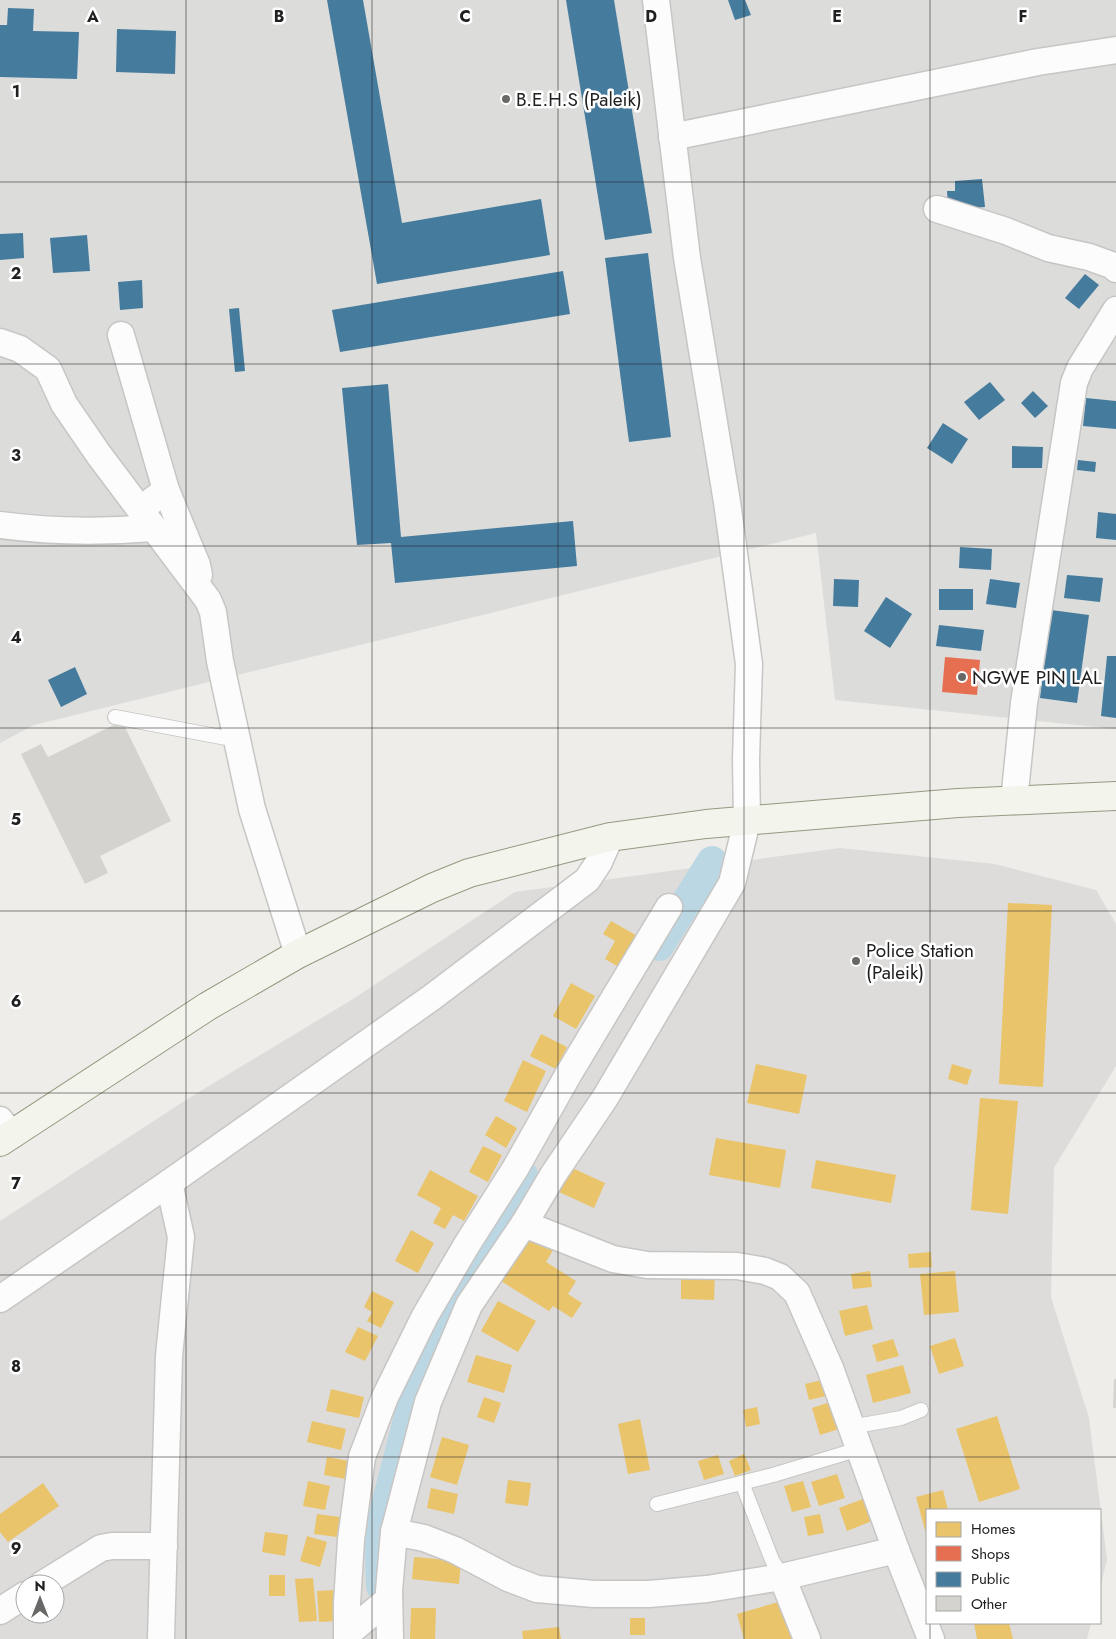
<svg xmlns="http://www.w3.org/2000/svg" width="1116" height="1639" font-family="Jost,sans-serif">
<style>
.residential{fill:#dddcda;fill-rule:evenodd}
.religious{fill:#dcdcda}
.homes{fill:#e9c46a}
.shops{fill:#e76f51}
.public{fill:#457b9d}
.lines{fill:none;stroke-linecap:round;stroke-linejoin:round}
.canal{stroke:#bbd7e3;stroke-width:30}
.building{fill:#d5d3d0}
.lane-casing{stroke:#c7c6c5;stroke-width:16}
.street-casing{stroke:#c7c6c5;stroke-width:29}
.secondary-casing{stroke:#95997f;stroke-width:30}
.lane{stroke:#fcfcfc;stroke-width:14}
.street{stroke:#fcfcfc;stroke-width:26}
.secondary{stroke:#f3f4ec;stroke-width:28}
.grid{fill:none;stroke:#202020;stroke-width:1;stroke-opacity:0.55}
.poi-dot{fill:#686866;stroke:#fff;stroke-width:2}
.labels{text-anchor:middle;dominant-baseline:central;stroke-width:5;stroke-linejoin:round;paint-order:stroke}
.poi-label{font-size:19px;fill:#202020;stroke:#fff;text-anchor:start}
.grid-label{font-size:16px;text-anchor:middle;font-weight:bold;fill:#202020;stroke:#fff;stroke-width:5;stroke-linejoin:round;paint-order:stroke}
</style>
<rect width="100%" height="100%" fill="#eeede9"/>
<!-- residential -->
<path class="residential" d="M840 848 995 864 1096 890 1116 924V1066L1054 1168 1051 1297 1089 1418 1107 1559 1100 1589V1510H927V1623H1091L1087 1639H0V1221L189 1098 353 999 515 892ZM25 1584H55V1614H25Z"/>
<!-- religious -->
<path class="religious" d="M0 0H1116V729L835 700 816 533 34 725 0 743Z"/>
<!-- homes -->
<g class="homes">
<path d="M1008 903 1052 905 1043 1087 999 1084Z"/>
<path d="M611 921 641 938 622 969 605 959 615 941 603 934Z"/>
<path d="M571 983 595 996 576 1029 553 1016Z"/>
<path d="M541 1034 567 1047 556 1069 530 1056Z"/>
<path d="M523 1060 546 1071 527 1112 504 1101Z"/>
<path d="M756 1064 807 1075 799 1114 747 1103Z"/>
<path d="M952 1064 972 1070 967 1085 948 1079Z"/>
<path d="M980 1098 1018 1101 1008 1214 971 1210Z"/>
<path d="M496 1116 517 1128 506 1148 485 1135Z"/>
<path d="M716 1138 786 1150 780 1188 709 1175Z"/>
<path d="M483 1146 502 1155 488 1182 469 1172Z"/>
<path d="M816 1160 896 1175 891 1203 811 1188Z"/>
<path d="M570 1167 605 1183 594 1208 559 1192Z"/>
<path d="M430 1170 478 1196 464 1221 453 1215 445 1229 433 1223 441 1208 417 1195Z"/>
<path d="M411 1230 434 1243 418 1273 395 1261Z"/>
<path d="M530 1235 553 1250 546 1262 576 1281 568 1294 582 1303 572 1318 553 1306 549 1311 501 1281Z"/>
<path d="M931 1252 932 1267 909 1268 908 1254Z"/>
<path d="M681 1269 715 1270 714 1300 681 1299Z"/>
<path d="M870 1271 872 1287 853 1289 851 1274Z"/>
<path d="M955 1271 959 1312 924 1315 920 1274Z"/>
<path d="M372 1291 394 1302 381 1328 367 1321 372 1312 364 1307Z"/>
<path d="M498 1301 536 1321 518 1352 481 1331Z"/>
<path d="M867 1305 873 1329 845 1336 839 1311Z"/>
<path d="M358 1327 378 1336 365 1361 345 1352Z"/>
<path d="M955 1338 964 1366 939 1374 930 1346Z"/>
<path d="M893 1339 899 1356 877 1362 872 1345Z"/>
<path d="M476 1355 512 1365 504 1393 467 1382Z"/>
<path d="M903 1365 911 1393 873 1403 866 1375Z"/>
<path d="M826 1379 830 1395 809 1400 805 1384Z"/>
<path d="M331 1389 364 1397 359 1418 326 1411Z"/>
<path d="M484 1397 501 1403 494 1423 477 1417Z"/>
<path d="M833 1401 842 1428 820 1435 812 1408Z"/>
<path d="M757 1407 760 1424 746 1427 743 1410Z"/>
<path d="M997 1416 1020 1489 979 1502 956 1429Z"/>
<path d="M640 1419 650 1470 628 1474 618 1424Z"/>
<path d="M312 1421 346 1429 341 1450 307 1442Z"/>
<path d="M442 1437 469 1445 457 1485 430 1477Z"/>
<path d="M744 1454 751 1470 735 1476 729 1461Z"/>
<path d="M718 1455 724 1474 704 1480 698 1461Z"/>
<path d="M327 1457 349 1461 346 1479 324 1475Z"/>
<path d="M837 1474 845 1498 819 1506 811 1482Z"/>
<path d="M508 1480 531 1483 528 1506 505 1503Z"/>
<path d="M308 1481 330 1486 325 1510 303 1506Z"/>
<path d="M803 1481 811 1507 792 1512 784 1486Z"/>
<path d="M43 1483 59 1506 8 1542 0 1532V1514Z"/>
<path d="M431 1488 458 1494 454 1514 427 1508Z"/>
<path d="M943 1490 948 1510H927V1530H925L916 1497Z"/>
<path d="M863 1499 872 1521 847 1531 839 1508Z"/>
<path d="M317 1514 340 1517 337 1537 314 1534Z"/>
<path d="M820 1514 824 1533 808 1536 804 1517Z"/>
<path d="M265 1532 288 1535 285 1556 262 1552Z"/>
<path d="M307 1536 327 1542 320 1567 300 1561Z"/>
<path d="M414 1557 461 1561 459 1584 412 1579Z"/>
<rect x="269" y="1575" width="16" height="21"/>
<path d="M313 1578 317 1621 299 1622 295 1579Z"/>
<path d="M335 1590 338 1621 319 1622 317 1591Z"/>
<path d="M785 1600 796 1639H744L737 1614Z"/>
<path d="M411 1608H436L435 1639H410Z"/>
<rect x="630" y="1618" width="15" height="17"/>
<path d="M974 1623H1009L1013 1639H977Z"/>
<path d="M559 1627 561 1639H523L522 1631Z"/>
</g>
<!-- shops -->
<path class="shops" d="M945 657 980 660 977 695 942 692Z"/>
<!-- public -->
<g class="public">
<path d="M327 0H363L402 223 541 199 550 255 377 284Z"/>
<path d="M566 0H614L652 233 605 240Z"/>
<path d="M728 0H745L751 15 735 20Z"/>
<path d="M8 8 34 9 33 31 79 32 77 79 0 77V25H7Z"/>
<path d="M117 29 176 31 175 74 116 72Z"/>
<path d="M982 179 985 207 959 209 948 205 947 191H955V181Z"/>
<path d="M23 233 24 258 0 260V234Z"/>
<path d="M87 235 90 271 53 273 50 238Z"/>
<path d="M648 253 671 437 629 442 605 258Z"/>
<path d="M563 271 570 314 340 352 332 310Z"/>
<path d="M1085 274 1099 285 1079 309 1065 298Z"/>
<path d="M142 280 143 308 120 310 118 282Z"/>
<path d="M239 308 245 371 235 372 229 309Z"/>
<path d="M990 382 1005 400 979 420 964 402Z"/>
<path d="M388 384 401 537 573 521 577 566 395 583 391 543 357 545 342 388Z"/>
<path d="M1033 391 1048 406 1035 418 1021 403Z"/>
<path d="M1086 398 1116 401V429L1083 426Z"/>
<path d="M943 423 968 439 952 464 927 448Z"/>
<path d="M1012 446 1043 447 1042 468H1012Z"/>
<path d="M1078 460 1096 462 1095 472 1077 470Z"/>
<path d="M1098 512 1116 514V540L1096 538Z"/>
<path d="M960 547 992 549 991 570 959 568Z"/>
<path d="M1067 575 1103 578 1100 602 1064 598Z"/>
<path d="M834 579 859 580 858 607 833 606Z"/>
<path d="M990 579 1020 583 1016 608 986 604Z"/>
<rect x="939" y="589" width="34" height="21"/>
<path d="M886 597 912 614 890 648 864 631Z"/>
<path d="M1051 610 1089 615 1077 703 1040 698Z"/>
<path d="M939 625 984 630 981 651 936 646Z"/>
<path d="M1107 656H1116V718L1101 716Z"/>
<path d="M75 667 87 694 61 707 48 680Z"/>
</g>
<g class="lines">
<!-- canal -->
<g class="canal">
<path d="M659 946 712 861"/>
<path d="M381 1586 379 1533 419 1377 489 1239 523 1175"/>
</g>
</g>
<!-- building -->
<g class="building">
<path d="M122 721 171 821 100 856 108 873 85 884 21 754 41 744 48 757Z"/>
<path d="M1114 1379H1116V1408H1113Z"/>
</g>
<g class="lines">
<!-- lane casing -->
<g class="lane-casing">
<g id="lane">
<path d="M115 717 237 740"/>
<path d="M851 1427 901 1418 921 1410"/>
<path d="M742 1483 772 1560 782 1577"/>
<path d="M657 1504 773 1475 859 1449"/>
</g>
</g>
<!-- street casing -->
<g class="street-casing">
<g id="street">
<path d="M672 137 1038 62 1116 50"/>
<path d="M937 209 1006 231 1048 248 1089 257 1114 266 1116 269"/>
<path d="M121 335 166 490 141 509"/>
<path d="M0 342 20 349 48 369 64 404 99 455 208 600 213 612 220 661 252 809 298 954"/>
<path d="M166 490 197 565 199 575"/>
<path d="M0 525C52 532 103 532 154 528"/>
<path d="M1014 801 1024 703 1074 383 1080 368 1116 310"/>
<path d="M0 1120 12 1135"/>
<path d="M524 1224 613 1259 647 1265 737 1266 765 1271 780 1277 797 1293 830 1368 896 1550 931 1639"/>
<path d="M0 1299 169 1183 431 998 587 880 599 862 610 837"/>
<path d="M394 1532 424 1538 455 1550 508 1578 537 1589 594 1594H649L707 1589 782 1577 896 1550"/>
<path d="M782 1577 807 1639"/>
<path d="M43 1584 101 1548 112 1546H164"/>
<path d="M0 1611 25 1595"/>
<path d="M347 1634 389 1599"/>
<path d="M161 1639 169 1356 181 1237 169 1183"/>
<path d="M347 1639V1603L351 1540 362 1457 385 1397 425 1316 466 1246 515 1169 568 1075 669 907"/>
<path d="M390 1639 389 1591 394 1532 428 1402 469 1305 524 1224 553 1175 605 1098 732 883 747 821 746 759 749 664 727 502 687 258 656 0"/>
</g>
</g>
<!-- secondary casing -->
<g class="secondary-casing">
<path id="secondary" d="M0 1142 208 1006 298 954 432 888 469 873 610 837 706 824 958 803 1116 796"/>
</g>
<!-- lane -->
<use href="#lane" class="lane"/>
<!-- street -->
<use href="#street" class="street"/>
<!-- secondary -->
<use href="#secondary" class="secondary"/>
</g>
<!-- grid -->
<path class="grid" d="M186 0V1639M372 0V1639M558 0V1639M744 0V1639M930 0V1510M0 182H1116M0 364H1116M0 546H1116M0 728H1116M0 911H1116M0 1093H1116M0 1275H1116M0 1457H1116M930 1623V1639"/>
<!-- markers -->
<g class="poi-dot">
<circle cx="506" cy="99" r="5"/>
<circle cx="962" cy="677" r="5"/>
<circle cx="856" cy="961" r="5"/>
</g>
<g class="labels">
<!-- poi labels -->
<g class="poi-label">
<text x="516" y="99">B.E.H.S (Paleik)</text>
<text x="972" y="677">NGWE PIN LAL</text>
<text x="866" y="950">Police Station<tspan x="866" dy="22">(Paleik)</tspan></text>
</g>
</g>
<g class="grid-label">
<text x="93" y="22">A</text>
<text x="279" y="22">B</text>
<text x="465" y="22">C</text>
<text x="651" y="22">D</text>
<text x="837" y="22">E</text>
<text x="1023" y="22">F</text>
<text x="16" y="97">1</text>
<text x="16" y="279">2</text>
<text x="16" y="461">3</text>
<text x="16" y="643">4</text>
<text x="16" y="825">5</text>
<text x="16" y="1007">6</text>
<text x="16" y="1189">7</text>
<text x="16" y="1372">8</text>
<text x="16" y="1554">9</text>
</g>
<!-- legend -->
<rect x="926" y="1509" width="175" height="115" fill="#ffffff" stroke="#a6a6a6"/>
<rect x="936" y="1522" width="25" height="15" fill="#e9c46a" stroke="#a6a6a6"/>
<text x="971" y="1534" font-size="15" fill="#202020">Homes</text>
<rect x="936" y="1546" width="25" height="15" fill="#e76f51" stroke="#a6a6a6"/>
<text x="971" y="1559" font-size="15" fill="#202020">Shops</text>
<rect x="936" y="1572" width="25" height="15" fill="#457b9d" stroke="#a6a6a6"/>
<text x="971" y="1584" font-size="15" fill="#202020">Public</text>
<rect x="936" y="1596" width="25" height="15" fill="#d5d3d0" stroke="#a6a6a6"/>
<text x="971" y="1609" font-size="15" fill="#202020">Other</text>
<!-- north arrow -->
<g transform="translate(40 1599)"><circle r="24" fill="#ffffff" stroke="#a6a6a6"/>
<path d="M0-4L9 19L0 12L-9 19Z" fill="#686866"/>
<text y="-8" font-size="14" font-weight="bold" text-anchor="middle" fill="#202020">N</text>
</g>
</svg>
